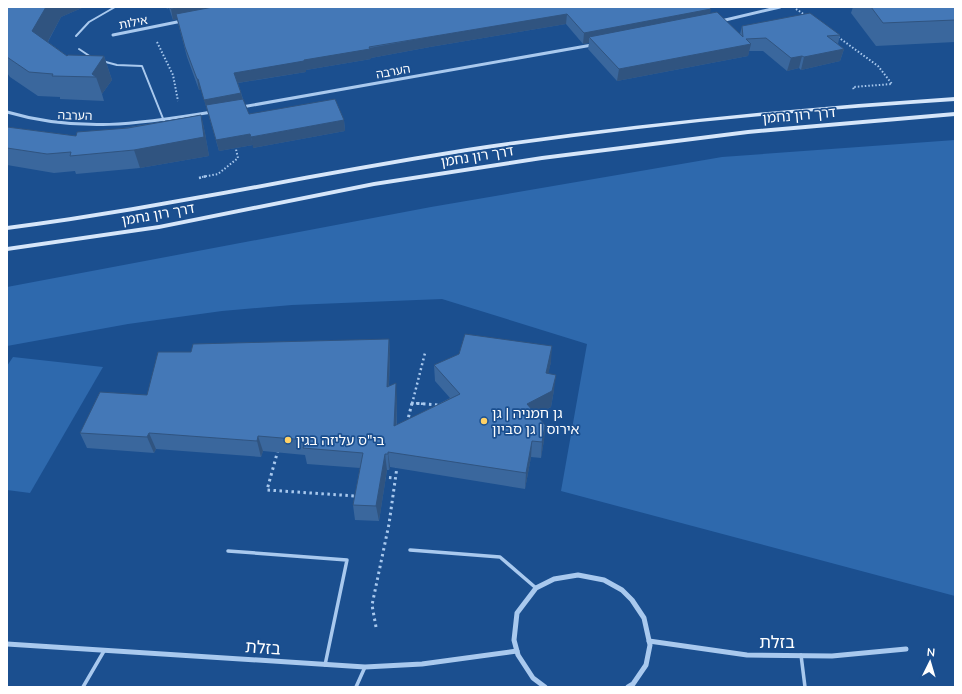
<svg xmlns="http://www.w3.org/2000/svg" width="962" height="694" font-family="Mulish,'Noto Sans Hebrew',sans-serif">
<style>
.green{fill:#2e69ad}
.lines{fill:none;stroke-linecap:round;stroke-linejoin:round}
.path-far2{stroke:#a9c9ee;stroke-width:2;stroke-dasharray:1.5 2;stroke-linecap:butt}
.path-far1{stroke:#a9c9ee;stroke-width:2.5;stroke-dasharray:2 3;stroke-linecap:butt}
.path{stroke:#a9c9ee;stroke-width:3;stroke-dasharray:2.5 3.5;stroke-linecap:butt}
.lane-far1{stroke:#a9c9ee;stroke-width:2}
.lane{stroke:#a9c9ee;stroke-width:3.5}
.street-far1{stroke:#a9c9ee;stroke-width:3}
.street{stroke:#a9c9ee;stroke-width:5}
.secondary{fill:#d6e6fa;fill-rule:evenodd}
.wall{fill:#3a679d}
.shaded-wall{fill:#305480}
.building{fill:#4478b7;stroke:#305480}
.poi-dot{fill:#ffd166;stroke:#1b4f8f;stroke-width:1.5}
.labels{text-anchor:middle;dominant-baseline:central;stroke-width:3.5;stroke-linejoin:round;paint-order:stroke}
.far-street-label{font-size:12px;fill:#fff;stroke:#1b4f8f}
.street-label{font-size:14px;fill:#fff;stroke:#1b4f8f}
.poi-label{font-size:14px;fill:#fff;stroke:#1b4f8f;text-anchor:start}
.near-street-label{font-size:17px;fill:#fff;stroke:#1b4f8f}
</style>
<rect width="100%" height="100%" fill="#1b4f8f"/>
<!-- green -->
<g class="green">
<path d="M955 140V596L561 491 587 344 442 299 292 305 222 311 128 324 7 346V287L431 207 722 157Z"/>
<path d="M13 357 103 367 30 493 7 490V366Z"/>
</g>
<g class="lines">
<!-- path-far2 -->
<g class="path-far2">
<path d="M796 9 805 15"/>
<path d="M838 37 878 66 892 84 853 87 854 90"/>
<path d="M157 42 173 75 178 101"/>
<path d="M202 177 218 174 238 158 235 145"/>
</g>
<!-- path-far1 -->
<g class="path-far1">
<path d="M199 178 207 176"/>
<path d="M411 403 425 404"/>
<path d="M412 404 425 353"/>
</g>
<!-- path -->
<g class="path">
<path d="M411 403 439 405"/>
<path d="M407 423 412 403"/>
<path d="M278 450 267 490 355 496V494"/>
<path d="M383 477 395 478"/>
<path d="M376 627 372 605 389 524 397 467"/>
</g>
<!-- lane-far1 -->
<g class="lane-far1">
<path d="M76 36 89 22 115 7"/>
<path d="M79 49 91 57"/>
<path d="M102 61 117 65 142 66 164 121"/>
</g>
<!-- lane -->
<g class="lane">
<path d="M410 550 500 557 536 588"/>
<path d="M228 551 347 560 325 665"/>
<path d="M801 655 805 687"/>
<path d="M83 687 104 651"/>
<path d="M356 687 365 667"/>
</g>
<!-- street-far1 -->
<g class="street-far1">
<path d="M721 21 780 7"/>
<path d="M113 35 182 21"/>
<path d="M242 107 592 45"/>
<path d="M7 112C78 133 140 124 212 112"/>
</g>
<!-- street -->
<g class="street">
<path d="M649 641 747 655 832 656 906 649"/>
<path d="M7 644 365 667 422 664 517 651"/>
<path d="M545 687 533 678 518 655 514 640 517 613 536 588 554 579 578 575 604 580 622 590 632 600 644 618 650 645 646 665 633 684 628 687"/>
</g>
<!-- secondary -->
<g class="secondary">
<path d="M955 97V101C792 111 629 127 467 152 313 176 161 210 7 230V226C161 206 313 172 467 148 629 124 792 108 955 97Z"/>
<path d="M955 112V116L748 134 542 160 374 186 159 229 7 251V247L159 225 374 182 542 156 748 130Z"/>
</g>
</g>
<!-- wall -->
<g class="wall">
<path d="M7 7H84L61 17 48 42 67 56H104L112 80 102 94 104 101 60 99V97L38 96 10 77 7 73Z"/>
<path d="M166 7H709L710 13 740 34 742 26 840 35 838 44 844 49 840 61 801 70 799 68 787 71 763 51H749L748 56 617 81 588 49 589 43 583 44 566 24 430 47 371 58V59L306 70V72L238 83 243 99 249 114 344 120 345 131 253 148V145L219 151 201 89 199 90 187 57 177 19 173 20 169 8 167 9Z"/>
<path d="M853 7H955V42L876 46 851 13Z"/>
<path d="M201 115 205 133 209 156 140 168 76 174 75 171 54 173 7 165V127L76 136Z"/>
<path d="M389 339 390 354 389 386 397 399V425L450 398 435 381 434 365 551 362 548 373 554 390 551 407 536 415 545 425 544 440 541 458 531 457 525 489 390 467 389 470H387L379 521 355 520 353 505 360 468 307 464 305 455 263 451 261 457 156 449 154 453 87 448 80 433 147 395 191 352Z"/>
</g>
<!-- shaded-wall -->
<g class="shaded-wall">
<path d="M46 7H84L61 17 41 54 32 31Z"/>
<path d="M183 7H235L173 20 171 9Z"/>
<path d="M711 9 709 19 589 37V43L583 44 584 33Z"/>
<path d="M567 14 566 24 430 47 371 58V59L306 70V72L237 83 234 73 429 37Z"/>
<path d="M751 44 748 56 617 81 619 69Z"/>
<path d="M844 49 840 61 801 70 804 57Z"/>
<path d="M104 56 112 80 102 94 96 77 92 74Z"/>
<path d="M802 56 799 68 787 71 791 58Z"/>
<path d="M197 79H198L201 89 199 90Z"/>
<path d="M241 93 244 104 207 110 204 100Z"/>
<path d="M201 115 205 133 209 156 140 168 134 150Z"/>
<path d="M344 120 345 131 253 148 251 137Z"/>
<path d="M250 134 253 145 219 151 216 140Z"/>
<path d="M389 339 390 354 388 403 387 387Z"/>
<path d="M552 346 551 362 545 389 546 373Z"/>
<path d="M556 375 554 390 551 407 526 420 527 404Z"/>
<path d="M396 383 397 399 396 442 394 426Z"/>
<path d="M545 425 544 440 541 458 542 442Z"/>
<path d="M149 433 156 449 154 453 147 437Z"/>
<path d="M258 436 263 451 261 457 257 441Z"/>
<path d="M532 441 531 457 525 489 526 473Z"/>
<path d="M388 452 390 467 389 470 388 454Z"/>
<path d="M385 454 387 470 379 521 376 506Z"/>
</g>
<!-- building -->
<g class="building">
<path d="M7 7H46L32 31 67 56 68 55 104 56 92 74 96 77 52 76 53 74 29 72 7 57Z"/>
<path d="M170 7H183L171 9Z"/>
<path d="M213 7H709L711 9 584 33 567 14 369 47 370 49 304 60V61L234 73 241 93 204 100 198 79H197L185 47 176 14Z"/>
<path d="M871 7H955V20L883 23Z"/>
<path d="M717 12 743 37 742 26 810 13 840 35 827 36 844 49 804 57 802 56 791 58 766 38 746 39 751 44 619 69 589 37Z"/>
<path d="M243 99 249 114 335 99 344 120 251 137 250 134 216 140 206 105Z"/>
<path d="M201 115 204 137 134 150 70 156 71 152 47 154 7 148V127L76 136 77 132 128 128Z"/>
<path d="M465 334 552 346 546 373 556 375 552 391 527 404 545 425 542 442 532 441 526 473 388 452V454H385L376 506 353 505 363 453 303 448 306 440 258 436 257 441 149 433 147 437 80 433 100 392 147 395 158 352H191L193 344 389 339 387 387 396 383 394 426 460 394 434 365 459 354Z"/>
</g>
<!-- markers -->
<g class="poi-dot">
<circle cx="484" cy="421" r="4"/>
<circle cx="288" cy="440" r="4"/>
</g>
<g class="labels">
<!-- far-street labels -->
<g class="far-street-label">
<text transform="translate(133 22) rotate(-11)">אילות</text>
<text transform="translate(393 71) rotate(-10)">הערבה</text>
<text transform="translate(75 115) rotate(2)">הערבה</text>
</g>
<!-- street labels -->
<g class="street-label">
<text transform="translate(799 115) rotate(-5)">דרך רון נחמן</text>
<text transform="translate(477 156) rotate(-9)">דרך רון נחמן</text>
<text transform="translate(158 214) rotate(-10)">דרך רון נחמן</text>
</g>
<!-- poi labels -->
<g class="poi-label">
<text x="492" y="413">גן חמניה | גן<tspan x="492" dy="16">אירוס | גן סביון</tspan></text>
<text x="296" y="440">בי"ס עליזה בגין</text>
</g>
<!-- near-street labels -->
<g class="near-street-label">
<text x="777" y="641">בזלת</text>
<text transform="translate(263 647) rotate(4)">בזלת</text>
</g>
</g>
<!-- border -->
<rect width="962" height="694" fill="none" stroke="#ffffff" stroke-width="16"/>
<!-- north arrow -->
<g transform="translate(930 662) rotate(5)" stroke="#1b4f8f" stroke-width="3" paint-order="stroke">
<path d="M0-3L7 15L0 10L-7 15Z" fill="#ffffff"/>
<text y="-6" font-size="11" font-weight="bold" text-anchor="middle" fill="#ffffff">N</text>
</g>
</svg>
